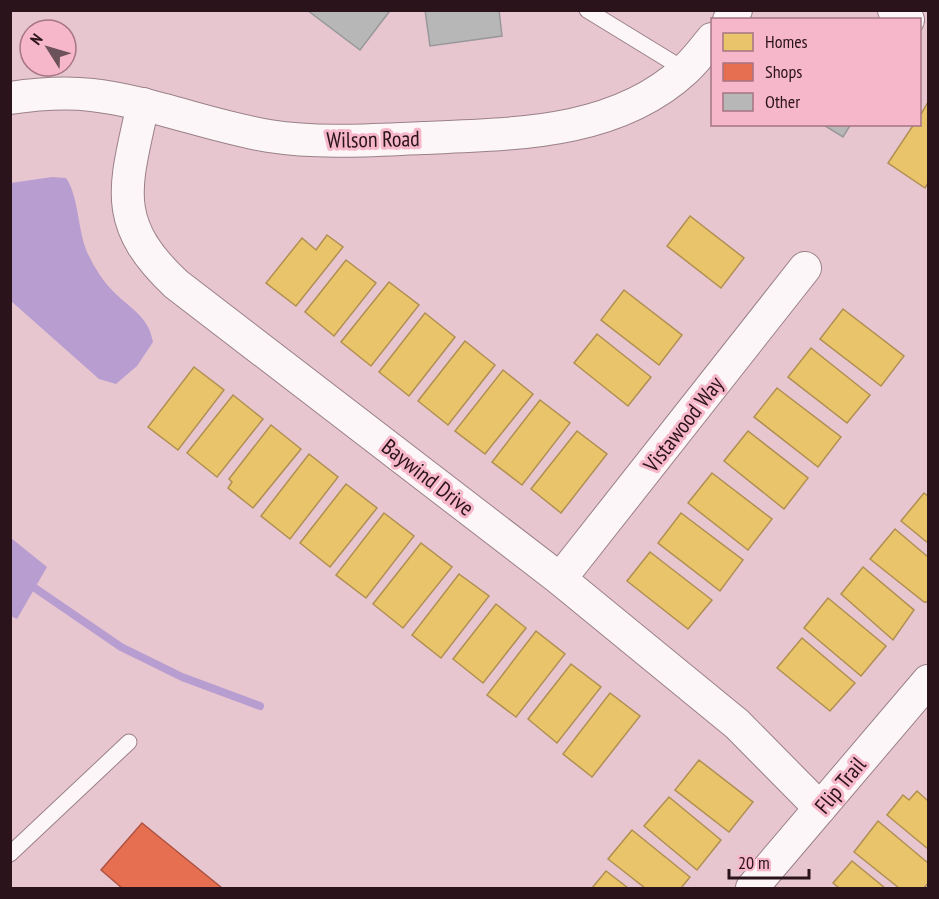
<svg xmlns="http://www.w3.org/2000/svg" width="939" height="899" font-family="'PT Sans Narrow',sans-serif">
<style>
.water{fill:#b89dd0}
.homes{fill:#e9c46a;stroke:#b08f52;stroke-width:1.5}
.shops{fill:#e76f51;stroke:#ae5341;stroke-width:1.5}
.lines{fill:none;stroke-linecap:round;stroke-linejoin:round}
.stream{stroke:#b89dd0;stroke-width:8}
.building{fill:#b8b7b8;stroke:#98989a;stroke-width:1.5}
.service-casing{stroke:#9a8088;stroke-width:17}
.minor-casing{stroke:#9a8088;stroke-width:34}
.service{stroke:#fcf6f8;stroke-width:15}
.minor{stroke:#fcf6f8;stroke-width:32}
.labels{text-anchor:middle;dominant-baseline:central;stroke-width:6;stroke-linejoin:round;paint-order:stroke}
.street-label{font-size:22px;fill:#2a131b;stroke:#f7b7ca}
</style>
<rect width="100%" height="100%" fill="#e8c6d0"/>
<!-- water -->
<g class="water">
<path d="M52 177 66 178C80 198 77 235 90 258 95 268 103 281 111 289 128 308 148 314 153 342L137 366 116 384 99 379 11 301V183Z"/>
<path d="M11 538 47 567 17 619 11 616Z"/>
</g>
<!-- homes -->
<g class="homes">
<path d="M928 102V183L925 188 888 163 914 124H920V116Z"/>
<path d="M690 216 744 258 721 288 667 246Z"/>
<path d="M327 235 343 247 296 306 266 283 302 238 316 250Z"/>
<path d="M346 260 376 283 334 336 305 312Z"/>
<path d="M389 282 419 305 371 366 341 342Z"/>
<path d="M624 290 682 335 659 365 601 320Z"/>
<path d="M843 309 904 356 881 386 820 339Z"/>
<path d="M425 313 455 337 409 396 379 372Z"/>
<path d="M597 334 651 377 628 406 574 363Z"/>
<path d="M465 341 495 365 448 425 418 401Z"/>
<path d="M811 348 870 395 847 423 788 377Z"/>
<path d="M194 367 224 390 178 450 148 427Z"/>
<path d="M503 370 533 394 485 454 455 431Z"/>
<path d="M777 388 841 437 818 467 754 417Z"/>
<path d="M233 395 263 419 217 477 187 453Z"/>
<path d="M540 400 570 423 522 485 492 462Z"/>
<path d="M271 425 301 449 253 508 228 488 232 482 229 479Z"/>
<path d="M577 431 607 454 561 513 531 489Z"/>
<path d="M748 431 808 478 784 509 724 461Z"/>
<path d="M309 454 338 477 290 539 261 516Z"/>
<path d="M712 473 772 519 748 550 688 503Z"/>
<path d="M346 484 377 508 330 567 300 543Z"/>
<path d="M924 493 928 496V543L901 521Z"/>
<path d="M384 513 414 536 366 598 336 575Z"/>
<path d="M681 513 743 560 720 591 658 543Z"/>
<path d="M895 529 928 557V602H924L870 559Z"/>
<path d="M421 543 452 567 403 628 373 604Z"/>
<path d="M650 552 712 600 688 629 627 581Z"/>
<path d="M863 567 914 610 893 640 841 594Z"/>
<path d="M459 574 489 596 441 658 412 635Z"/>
<path d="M828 598 886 646 861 676 804 628Z"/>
<path d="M496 604 526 628 483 683 453 659Z"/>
<path d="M536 631 565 654 516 717 487 695Z"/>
<path d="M802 638 855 683 830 711 777 668Z"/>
<path d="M571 664 601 687 557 743 528 719Z"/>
<path d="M610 693 640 716 592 777 563 754Z"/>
<path d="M699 760 753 802 729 832 675 790Z"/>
<path d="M917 791 928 801V849L887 815 903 795 909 800Z"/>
<path d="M669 797 721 840 697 870 644 826Z"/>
<path d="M878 821 928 863V883L924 888H899L854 852Z"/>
<path d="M632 830 690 877 681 888H645L608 859Z"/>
<path d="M852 861 885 888H839L833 883Z"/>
<path d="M606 871 628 888H592Z"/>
</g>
<!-- shops -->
<path class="shops" d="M142 823 222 888H122L101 870Z"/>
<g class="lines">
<!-- stream -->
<path class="stream" d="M10 571 121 647 182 677 260 706"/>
</g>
<!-- building -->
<g class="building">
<path d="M307 10H387L389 12 360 50Z"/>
<path d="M425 10H499L502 36 430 46Z"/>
<path d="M822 124H851L843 137Z"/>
</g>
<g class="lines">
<!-- service casing -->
<g class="service-casing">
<g id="service">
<path d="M587 10 685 70"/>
<path d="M10 854 129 742"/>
</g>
</g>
<!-- minor casing -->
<g class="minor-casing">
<g id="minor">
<path d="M894 10 908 20"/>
<path d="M729 20 736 10"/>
<path d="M10 98C37 94 65 92 92 95 152 102 209 126 269 136 320 144 372 140 423 138 512 134 615 135 685 70 695 61 704 49 712 39"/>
<path d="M143 104C126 185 109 221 176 284L560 579 737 724 820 808"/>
<path d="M560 579 805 268"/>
<path d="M752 888 928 681"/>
</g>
</g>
<!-- service -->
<use href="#service" class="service"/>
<!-- minor -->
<use href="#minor" class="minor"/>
</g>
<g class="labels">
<!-- street labels -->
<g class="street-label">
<text transform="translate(373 139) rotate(-1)">Wilson Road</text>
<text transform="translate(683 424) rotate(-52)">Vistawood Way</text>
<text transform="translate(428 477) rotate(38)">Baywind Drive</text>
<text transform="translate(840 785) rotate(-50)">Flip Trail</text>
</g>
</g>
<!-- border -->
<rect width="939" height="899" fill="none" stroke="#2a131b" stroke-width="24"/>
<!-- legend -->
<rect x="711" y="18" width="210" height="108" fill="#f7b7ca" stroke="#a57584" stroke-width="1.5"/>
<rect x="723" y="33" width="30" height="18" fill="#e9c46a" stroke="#a57584" stroke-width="1.5"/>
<text x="765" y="48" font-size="18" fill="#2a131b">Homes</text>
<rect x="723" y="63" width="30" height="18" fill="#e76f51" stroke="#a57584" stroke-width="1.5"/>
<text x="765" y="78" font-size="18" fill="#2a131b">Shops</text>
<rect x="723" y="93" width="30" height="18" fill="#b8b7b8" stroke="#a57584" stroke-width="1.5"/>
<text x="765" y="108" font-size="18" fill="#2a131b">Other</text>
<!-- north arrow -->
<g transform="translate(48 48) rotate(307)"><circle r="28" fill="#f7b7ca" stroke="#a57584" stroke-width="1.5"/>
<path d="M0-4.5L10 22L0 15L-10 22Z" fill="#6c525a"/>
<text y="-9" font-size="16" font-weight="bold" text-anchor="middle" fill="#2a131b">N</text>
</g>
<!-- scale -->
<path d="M729 869v9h80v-9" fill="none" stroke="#2a131b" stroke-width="3"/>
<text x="738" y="869" font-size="18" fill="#2a131b" stroke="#f7b7ca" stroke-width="4.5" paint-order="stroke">20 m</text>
</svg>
